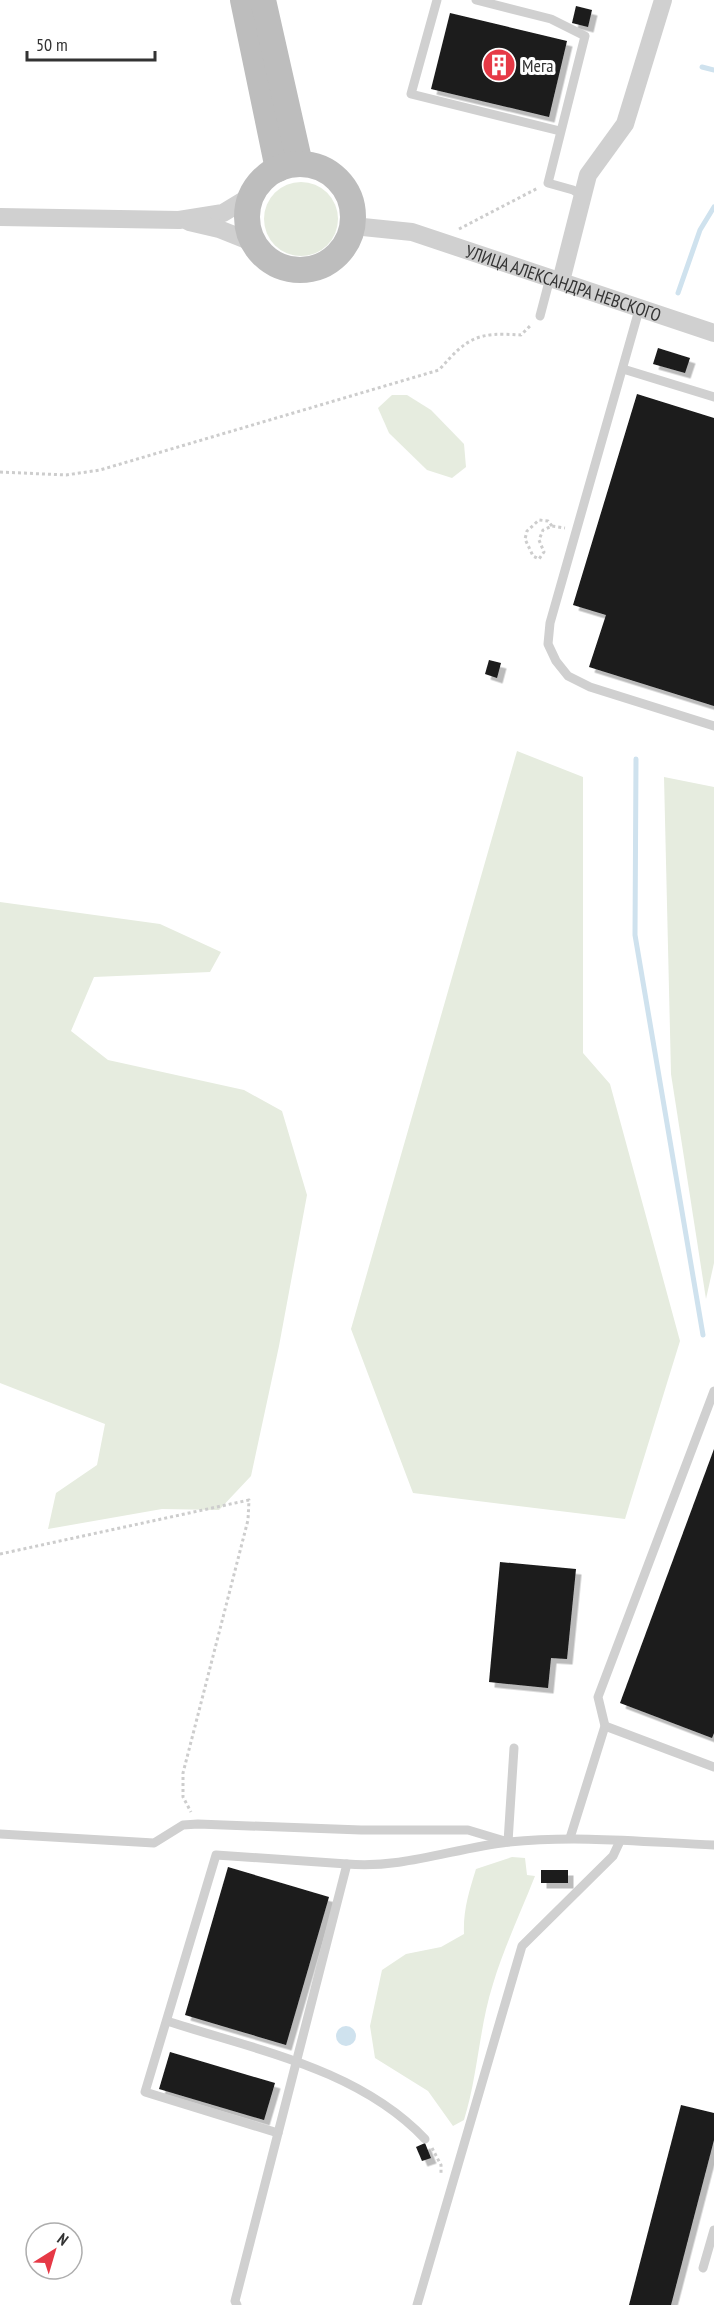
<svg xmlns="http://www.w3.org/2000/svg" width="714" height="2305" font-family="'PT Sans Narrow',sans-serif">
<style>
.green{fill:#e6ecdf}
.water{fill:#cfe2ee}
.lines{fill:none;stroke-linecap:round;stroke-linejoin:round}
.stream{stroke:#cfe2ee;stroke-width:5}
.building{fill:#1a1a1a;filter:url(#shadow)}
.path{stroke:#cdcdcd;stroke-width:3;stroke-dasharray:3 3;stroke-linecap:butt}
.lane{stroke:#d0d0d0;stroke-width:9}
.street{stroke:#d0d0d0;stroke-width:18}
.secondary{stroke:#bdbdbd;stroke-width:26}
.labels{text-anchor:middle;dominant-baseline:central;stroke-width:6;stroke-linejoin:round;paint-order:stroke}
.poi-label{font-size:18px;fill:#333;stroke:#fff;text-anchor:start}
.street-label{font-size:18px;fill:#333;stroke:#fff}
</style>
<defs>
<filter id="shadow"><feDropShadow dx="5.5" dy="5.5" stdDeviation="0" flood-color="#0004"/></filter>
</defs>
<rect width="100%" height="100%" fill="#fff"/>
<!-- green -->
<g class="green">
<circle cx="301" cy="219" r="37"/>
<path d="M392 395H407L431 410 464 444 466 467 452 478 427 470 389 433 378 408Z"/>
<path d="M517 751 583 777V1053L610 1084 680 1341 625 1519 413 1493 351 1329Z"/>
<path d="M664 777 714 787V1263L706 1299 671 1074Z"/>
<path d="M0 902 160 924 221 952 210 972 94 977 71 1031 108 1060 244 1090 282 1111 307 1195 279 1346 251 1476 219 1510 162 1509 48 1529 56 1493 97 1465 105 1424 0 1383Z"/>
<path d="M512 1857 525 1858 527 1875 535 1876C521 1912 504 1947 493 1984 479 2028 478 2075 464 2120L453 2126 428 2091 375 2058 370 2026 382 1970 406 1954 441 1947 464 1934C463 1910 469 1892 476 1869Z"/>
</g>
<!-- water -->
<circle class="water" cx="346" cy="2036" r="10"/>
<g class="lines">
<!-- stream -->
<g class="stream">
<path d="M702 67 714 70"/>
<path d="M678 293 700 230 714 207"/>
<path d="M636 759 635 935 703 1335"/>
</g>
</g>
<!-- building -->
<g class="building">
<path d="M576 6 592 10 588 27 572 23Z"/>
<path d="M450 13 567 41 549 117 431 89Z"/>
<path d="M658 348 690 358 685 373 653 364Z"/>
<path d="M637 394 714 418V706L589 667 606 615 573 605Z"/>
<path d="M489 660 501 663 497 678 485 674Z"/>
<path d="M714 1449V1733L712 1738 620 1703Z"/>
<path d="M500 1562 576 1569 567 1659 551 1658 548 1688 489 1682Z"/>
<path d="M228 1867 329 1897 286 2045 185 2015Z"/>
<rect x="541" y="1870" width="27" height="13"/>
<path d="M170 2052 275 2083 264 2120 159 2089Z"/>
<path d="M681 2105 714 2113V2140L671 2305H629Z"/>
<path d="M425 2143 431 2158 422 2161 416 2147Z"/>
</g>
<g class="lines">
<!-- path -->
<g class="path">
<path d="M459 229 538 188"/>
<path d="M0 472 66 475 100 470 439 370C468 337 477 332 521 335L532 324"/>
<path d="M552 526 548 521 539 520 527 531 525 539 533 556 539 559 544 552 539 540 543 530 552 526 565 528"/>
<path d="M0 1554 249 1500 248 1520 183 1773V1797L191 1812"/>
<path d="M432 2148 441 2165V2175"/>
</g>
<!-- lane -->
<g class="lane">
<path d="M437 0 411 94 560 131"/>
<path d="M476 0 551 19 585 36 548 183 573 190 581 195"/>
<path d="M639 310 550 623 548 644 556 661 568 676 590 687 714 726"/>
<path d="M540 316 550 278"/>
<path d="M623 369 714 397"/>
<path d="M605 1726 714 1767"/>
<path d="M0 1834 154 1843 183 1825 198 1824 361 1830H468L508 1842 514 1748"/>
<path d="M570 1838 605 1726 598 1697 714 1391"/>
<path d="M167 2021C256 2050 359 2069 425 2139"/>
<path d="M278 2133 145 2092 216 1855 347 1864"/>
<path d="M703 2268 714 2230"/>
<path d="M237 2305 235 2301 347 1864C403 1869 454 1848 509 1842 577 1835 646 1842 714 1845"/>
<path d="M417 2305 522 1946 613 1856 620 1841"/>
</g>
<!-- street -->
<g class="street">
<path d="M0 217 179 220 223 213 251 196"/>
<path d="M189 222 219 229 254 243"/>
<path id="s1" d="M353 226 412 232 714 333"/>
<path d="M561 281 588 175 625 124 663 0"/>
</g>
<!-- secondary -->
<g class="secondary">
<path d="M243 0 278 169"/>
<path d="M263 0 300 164"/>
<circle cx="300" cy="217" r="53"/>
</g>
</g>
<!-- icons -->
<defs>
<g id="building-disc" transform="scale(1.725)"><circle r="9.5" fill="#e63946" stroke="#fff"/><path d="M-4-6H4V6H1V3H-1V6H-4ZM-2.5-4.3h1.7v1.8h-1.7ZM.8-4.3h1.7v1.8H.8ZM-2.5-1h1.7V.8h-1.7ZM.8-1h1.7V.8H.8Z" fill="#fff"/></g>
</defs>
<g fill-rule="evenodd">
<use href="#building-disc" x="499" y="65"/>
</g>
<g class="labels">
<!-- poi labels -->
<g class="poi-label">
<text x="522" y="65">Мега</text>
</g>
<!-- street labels -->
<g class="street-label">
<text stroke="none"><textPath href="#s1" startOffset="219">УЛИЦА АЛЕКСАНДРА НЕВСКОГО</textPath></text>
</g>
</g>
<!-- north arrow -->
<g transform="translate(54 2251) rotate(37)"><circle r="28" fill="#ffffff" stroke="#adadad" stroke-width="1.5"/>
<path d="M0-4.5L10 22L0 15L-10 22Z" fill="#e63946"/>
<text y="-9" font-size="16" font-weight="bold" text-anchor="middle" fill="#333333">N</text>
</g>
<!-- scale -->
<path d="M27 51v9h128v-9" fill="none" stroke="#333333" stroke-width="3"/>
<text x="36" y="51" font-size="18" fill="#333333" stroke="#ffffff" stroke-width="4.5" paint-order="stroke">50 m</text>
</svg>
